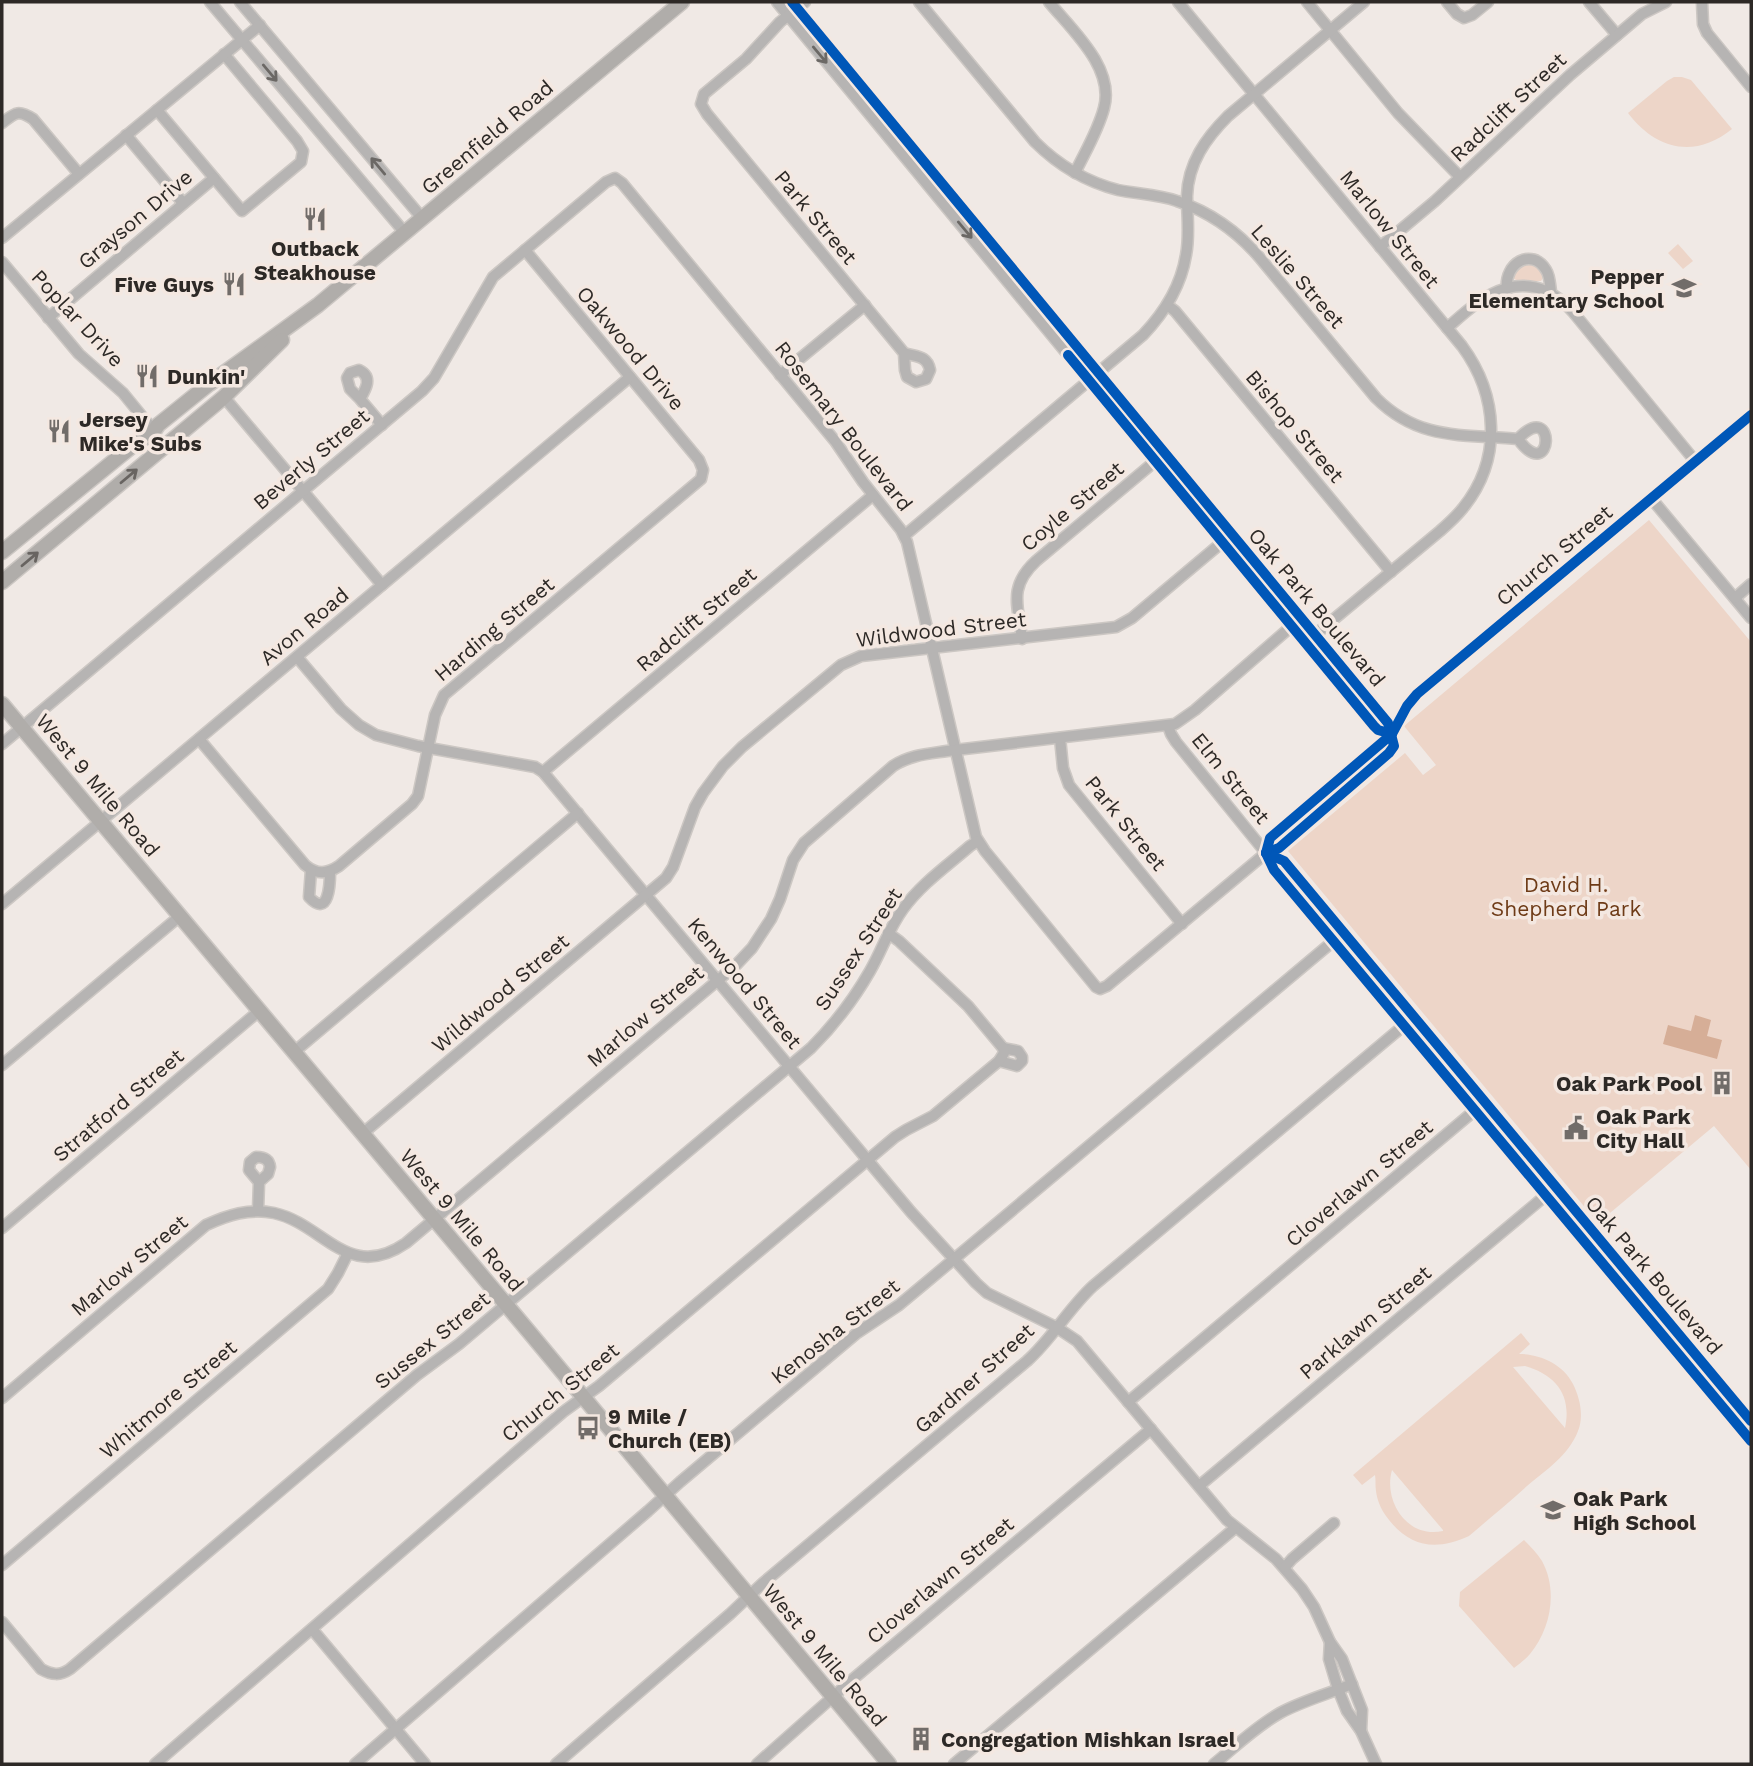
<svg xmlns="http://www.w3.org/2000/svg" width="1753" height="1766" font-family="'Work Sans',sans-serif">
<style>
.green{fill:#edd5c8;fill-rule:evenodd}
.water{fill:#d6ae97}
.lines{fill:none;stroke-linecap:round;stroke-linejoin:round}
.minor-casing{stroke:#ccc7c3;stroke-width:13}
.major-casing{stroke:#ccc7c3;stroke-width:17}
.minor{stroke:#b6b4b3;stroke-width:10}
.major{stroke:#b0adaa;stroke-width:14}
.cycleway-casing{stroke:#f4e8e1;stroke-width:15}
.cycleway{stroke:#0057b8;stroke-width:10}
.oneway{stroke:#6b6865}
.oneway2{stroke:#686461}
.labels{text-anchor:middle;dominant-baseline:central;stroke-width:7;stroke-linejoin:round;paint-order:stroke}
.street-label{font-size:21px;fill:#2d2926;stroke:#f4e8e1}
.poi-label{font-size:21px;font-weight:bold;fill:#2d2926;stroke:#f4e8e1;text-anchor:start}
.park-label{font-size:21px;fill:#6e3b17;stroke:#f4e8e1}
</style>
<rect width="100%" height="100%" fill="#f0e9e5"/>
<!-- green -->
<g class="green">
<path d="M1674 77H1682L1691 80 1732 129C1695 159 1656 150 1628 113L1667 81Z"/>
<path d="M1678 244 1693 261 1683 269 1668 253Z"/>
<path d="M1528 264C1536 266 1541 269 1543 278L1541 281H1519L1514 279V272L1519 267Z"/>
<path d="M1649 520 1751 642V1170L1714 1126 1598 1223 1288 851 1405 753 1423 775 1436 765 1404 726Z"/>
<path d="M1521 1333 1530 1344 1519 1354C1540 1354 1563 1364 1573 1384 1580 1398 1584 1416 1578 1431 1569 1455 1546 1470 1527 1486 1508 1503 1489 1519 1469 1536 1436 1551 1409 1548 1386 1516 1381 1509 1377 1500 1376 1491 1375 1486 1376 1480 1375 1475L1362 1485 1353 1475ZM1525 1366C1556 1375 1572 1395 1565 1428L1513 1367ZM1392 1470 1443 1530V1531C1407 1539 1383 1501 1392 1470Z"/>
<path d="M1524 1540C1530 1546 1537 1553 1542 1561 1558 1590 1551 1629 1530 1654 1526 1659 1519 1664 1514 1668L1459 1606 1460 1592Z"/>
</g>
<!-- water -->
<path class="water" d="M1695 1015 1711 1020 1707 1036 1722 1040 1717 1059 1663 1044 1668 1025 1691 1031Z"/>
<g class="lines">
<!-- minor casing -->
<g class="minor-casing">
<g id="minor">
<path d="M210 2 405 233"/>
<path d="M240 2 422 218"/>
<path d="M777 2 1374 726 1378 730 1392 734"/>
<path d="M805 2 780 22 746 59 704 94 701 104 707 114 904 353 905 370 907 377 916 382 926 379 930 370C927 355 916 357 904 353"/>
<path d="M919 2 1035 142C1058 165 1087 182 1118 190 1137 194 1158 194 1177 201 1210 212 1237 231 1260 258L1376 398C1419 441 1463 434 1518 439 1553 487 1557 397 1518 439"/>
<path d="M1049 2C1072 30 1115 68 1104 108 1098 131 1085 152 1075 173"/>
<path d="M1178 2 1462 346C1498 395 1503 459 1463 508 1456 517 1448 524 1440 531L1310 639"/>
<path d="M1307 2 1398 113 1460 177"/>
<path d="M1447 2 1457 14 1464 18 1472 15 1488 2"/>
<path d="M1589 2 1617 35"/>
<path d="M1702 2 1703 24 1707 33 1751 87"/>
<path d="M157 110 242 211 301 162 303 151 297 141 224 54"/>
<path d="M2 123C15 113 18 109 33 119L79 174"/>
<path d="M126 135 183 203"/>
<path d="M2 238 260 25"/>
<path d="M1380 247 1435 201 1570 75 1642 14 1666 2"/>
<path d="M2 262 79 354 123 393 154 431"/>
<path d="M1507 289C1504 263 1532 247 1546 270 1550 276 1550 285 1551 292"/>
<path d="M1167 305 1175 311 1391 572"/>
<path d="M48 318 214 178"/>
<path d="M1447 328C1460 317 1474 303 1490 295 1522 278 1550 286 1573 312L1695 461"/>
<path d="M780 375 865 305"/>
<path d="M224 397 382 585"/>
<path d="M360 399 350 389 347 378 350 373 359 370C373 377 366 389 360 399L382 425"/>
<path d="M1651 498 1751 618"/>
<path d="M904 536 1143 335C1164 313 1181 286 1186 255 1190 235 1187 216 1187 196 1188 163 1206 138 1228 116L1364 2"/>
<path d="M1735 598 1751 584"/>
<path d="M1022 639C1018 605 1008 587 1036 561L1159 458"/>
<path d="M297 657 341 709 359 725 376 735 418 746 535 767 543 772 911 1212 976 1283 987 1293 1056 1327 1077 1341 1227 1520 1276 1559 1302 1589 1314 1607 1330 1642 1342 1659 1362 1710 1361 1731"/>
<path d="M1168 726 1171 734 1176 742 1266 853 1274 870 1751 1441"/>
<path d="M1060 738 1063 768 1069 785 1182 924"/>
<path d="M199 739 305 865C317 875 327 874 339 866L412 804 418 796 435 715 444 695 701 479 703 470 699 460 525 250"/>
<path d="M2 744 422 391 434 378 493 277 606 182 615 178 622 183 835 441 863 482 901 530 907 542 976 837 985 851 1096 987 1100 989 1107 986 1266 853 1279 848 1384 758 1394 746 1388 723 792 2"/>
<path d="M543 772 873 495"/>
<path d="M1266 853 1284 861 1751 1421"/>
<path d="M1266 853 1270 838 1392 734 1407 706 1417 694 1751 415"/>
<path d="M311 870 309 897C329 919 330 883 330 872"/>
<path d="M2 904 630 377"/>
<path d="M294 1052 578 813"/>
<path d="M999 1061 1017 1066 1022 1061V1057L1018 1051 1003 1048"/>
<path d="M2 1065 180 916"/>
<path d="M362 1134 666 878 673 867 695 807 703 793 723 766 742 747 841 665 861 656 1116 627 1132 618 1232 534"/>
<path d="M258 1211 259 1182 268 1174 270 1167C269 1159 264 1157 256 1157L250 1162 249 1170 259 1182"/>
<path d="M2 1228 259 1011"/>
<path d="M2 1398 206 1225C228 1215 249 1208 274 1213 324 1224 348 1283 406 1243L736 965 752 948 771 919 780 899 793 860 804 843 893 766C910 755 927 754 947 751L1175 724 1195 710 1301 618"/>
<path d="M1128 1402 1480 1106"/>
<path d="M1199 1486 1551 1191"/>
<path d="M2 1565 328 1289 338 1273 348 1253"/>
<path d="M1285 1567 1292 1559 1334 1523"/>
<path d="M2 1622 41 1669C52 1675 60 1676 70 1669L417 1375 459 1344 811 1048C834 1025 854 999 870 971 882 950 889 928 903 909 921 884 947 866 970 846L978 841"/>
<path d="M312 1629 425 1764"/>
<path d="M1330 1642 1329 1659 1338 1689 1347 1711 1361 1731 1376 1764"/>
<path d="M155 1764 563 1412 599 1386 895 1137 906 1130 933 1116 999 1061 1004 1053 1003 1048 968 1006 899 941 888 933"/>
<path d="M355 1764 648 1511 680 1482 857 1333 899 1305 929 1280 1343 933"/>
<path d="M556 1764 730 1614 763 1583 1027 1361C1052 1339 1068 1309 1093 1286L1414 1017"/>
<path d="M757 1764 853 1679 1151 1429"/>
<path d="M954 1764 1235 1528"/>
<path d="M1214 1764C1235 1747 1255 1727 1280 1713 1302 1701 1328 1694 1352 1684"/>
</g>
</g>
<!-- major casing -->
<g class="major-casing">
<g id="major">
<path d="M2 552 131 447 154 431 158 425 209 384 318 305 682 2"/>
<path d="M2 582 224 397 282 340"/>
<path d="M2 704 530 1333 889 1764"/>
</g>
</g>
<!-- minor -->
<use href="#minor" class="minor"/>
<!-- major -->
<use href="#major" class="major"/>
<!-- cycleway casing -->
<g class="cycleway-casing">
<g id="cycleway">
<path d="M792 2 1388 723 1394 746 1389 753 1279 848 1266 853"/>
<path d="M1068 355 1374 726 1378 730 1392 734"/>
<path d="M1266 853 1274 870 1751 1441"/>
<path d="M1266 853 1284 861 1751 1421"/>
<path d="M1266 853 1270 838 1392 734 1407 706 1417 694 1751 415"/>
</g>
</g>
<!-- cycleway -->
<use href="#cycleway" class="cycleway"/>
</g>
<!-- one-way arrows -->
<defs><path id="oneway-shaft" d="M-6 0H5M1.5-3L5.5 0L1.5 3" fill="none" stroke-width="1.6" stroke-linecap="round" stroke-linejoin="round" transform="scale(1.75)"/></defs>
<g class="oneway">
<use href="#oneway-shaft" transform="translate(820 55) rotate(50)"/>
<use href="#oneway-shaft" transform="translate(270 73) rotate(50)"/>
<use href="#oneway-shaft" transform="translate(378 166) rotate(-130)"/>
<use href="#oneway-shaft" transform="translate(965 230) rotate(50)"/>
</g>
<g class="oneway2">
<use href="#oneway-shaft" transform="translate(129 476) rotate(-40)"/>
<use href="#oneway-shaft" transform="translate(30 559) rotate(-40)"/>
</g>
<!-- icons -->
<defs>
<g id="restaurant-bare" transform="scale(1.89)"><path d="M-5-6h1v4h1v-4h1v4h1v-4h1v5L-1.5 .5V6h-2V.5L-5-1ZM5-6V6H3V1.5H1.5Q1.5-4 5-6Z" fill="#716c69" stroke="#f4e8e1" stroke-width="2.5" paint-order="stroke"/></g>
<g id="school-bare" transform="scale(1.89)"><path d="M0-5L7-2L0 1L-7-2ZM-4 1L0 2.5L4 1V4Q0 6-4 4Z" fill="#716c69" stroke="#f4e8e1" stroke-width="2.5" paint-order="stroke"/></g>
<g id="building-bare" transform="scale(1.89)"><path d="M-4-6H4V6H1V3H-1V6H-4ZM-2.5-4.3h1.7v1.8h-1.7ZM.8-4.3h1.7v1.8H.8ZM-2.5-1h1.7V.8h-1.7ZM.8-1h1.7V.8H.8Z" fill="#716c69" stroke="#f4e8e1" stroke-width="2.5" paint-order="stroke"/></g>
<g id="civic-bare" transform="scale(1.89)"><path d="M-.6-6.5H3V-4.5H.6V-3L4-1V1h2V6H-6V1h2V-1L-.6-3ZM-1.2 2.5V6h2.4V2.5Z" fill="#716c69" stroke="#f4e8e1" stroke-width="2.5" paint-order="stroke"/></g>
<g id="bus-bare" transform="scale(1.89)"><path d="M-5-6H5V4H4V6H2V4H-2V6H-4V4H-5ZM-3.5-4V0h7V-4ZM-3.5 1.2v1.5H-2V1.2ZM2 1.2v1.5H3.5V1.2Z" fill="#716c69" stroke="#f4e8e1" stroke-width="2.5" paint-order="stroke"/></g>
</defs>
<g fill-rule="evenodd">
<use href="#restaurant-bare" x="315" y="219"/>
<use href="#restaurant-bare" x="234" y="284"/>
<use href="#school-bare" x="1684" y="288"/>
<use href="#restaurant-bare" x="147" y="376"/>
<use href="#restaurant-bare" x="59" y="431"/>
<use href="#building-bare" x="1722" y="1083"/>
<use href="#civic-bare" x="1576" y="1128"/>
<use href="#bus-bare" x="588" y="1428"/>
<use href="#school-bare" x="1553" y="1510"/>
<use href="#building-bare" x="921" y="1739"/>
</g>
<g class="labels">
<!-- street labels -->
<g class="street-label">
<text transform="translate(1508 107) rotate(-43)">Radclift Street</text>
<text transform="translate(487 137) rotate(-40)">Greenfield Road</text>
<text transform="translate(816 217) rotate(50)">Park Street</text>
<text transform="translate(135 219) rotate(-40)">Grayson Drive</text>
<text transform="translate(1390 229) rotate(51)">Marlow Street</text>
<text transform="translate(1298 276) rotate(49)">Leslie Street</text>
<text transform="translate(78 318) rotate(47)">Poplar Drive</text>
<text transform="translate(631 348) rotate(50)">Oakwood Drive</text>
<text transform="translate(844 426) rotate(52)">Rosemary Boulevard</text>
<text transform="translate(1295 426) rotate(50)">Bishop Street</text>
<text transform="translate(311 459) rotate(-40)">Beverly Street</text>
<text transform="translate(1072 506) rotate(-40)">Coyle Street</text>
<text transform="translate(1554 555) rotate(-40)">Church Street</text>
<text transform="translate(1317 607) rotate(50)">Oak Park Boulevard</text>
<text transform="translate(696 619) rotate(-40)">Radclift Street</text>
<text transform="translate(304 626) rotate(-40)">Avon Road</text>
<text transform="translate(494 629) rotate(-40)">Harding Street</text>
<text transform="translate(941 629) rotate(-7)">Wildwood Street</text>
<text transform="translate(1231 778) rotate(51)">Elm Street</text>
<text transform="translate(98 785) rotate(50)">West 9 Mile Road</text>
<text transform="translate(1126 823) rotate(51)">Park Street</text>
<text transform="translate(858 949) rotate(-57)">Sussex Street</text>
<text transform="translate(745 983) rotate(50)">Kenwood Street</text>
<text transform="translate(500 993) rotate(-40)">Wildwood Street</text>
<text transform="translate(645 1016) rotate(-40)">Marlow Street</text>
<text transform="translate(118 1105) rotate(-40)">Stratford Street</text>
<text transform="translate(1359 1183) rotate(-40)">Cloverlawn Street</text>
<text transform="translate(462 1220) rotate(50)">West 9 Mile Road</text>
<text transform="translate(129 1265) rotate(-40)">Marlow Street</text>
<text transform="translate(1654 1275) rotate(50)">Oak Park Boulevard</text>
<text transform="translate(1365 1322) rotate(-40)">Parklawn Street</text>
<text transform="translate(835 1331) rotate(-38)">Kenosha Street</text>
<text transform="translate(432 1340) rotate(-39)">Sussex Street</text>
<text transform="translate(974 1378) rotate(-42)">Gardner Street</text>
<text transform="translate(560 1392) rotate(-39)">Church Street</text>
<text transform="translate(168 1399) rotate(-40)">Whitmore Street</text>
<text transform="translate(940 1580) rotate(-40)">Cloverlawn Street</text>
<text transform="translate(825 1655) rotate(50)">West 9 Mile Road</text>
</g>
<!-- poi labels -->
<g class="poi-label">
<text x="315" y="248" text-anchor="middle">Outback<tspan x="315" dy="24">Steakhouse</tspan></text>
<text x="1664" y="276" text-anchor="end">Pepper<tspan x="1664" dy="24">Elementary School</tspan></text>
<text x="214" y="284" text-anchor="end">Five Guys</text>
<text x="167" y="376">Dunkin'</text>
<text x="79" y="419">Jersey<tspan x="79" dy="24">Mike's Subs</tspan></text>
<text x="1702" y="1083" text-anchor="end">Oak Park Pool</text>
<text x="1596" y="1116">Oak Park<tspan x="1596" dy="24">City Hall</tspan></text>
<text x="608" y="1416">9 Mile /<tspan x="608" dy="24">Church (EB)</tspan></text>
<text x="1573" y="1498">Oak Park<tspan x="1573" dy="24">High School</tspan></text>
<text x="941" y="1739">Congregation Mishkan Israel</text>
</g>
<!-- park labels -->
<g class="park-label">
<text x="1566" y="884">David H.<tspan x="1566" dy="24">Shepherd Park</tspan></text>
</g>
</g>
<!-- border -->
<rect width="1753" height="1766" fill="none" stroke="#2d2926" stroke-width="7"/>
</svg>
